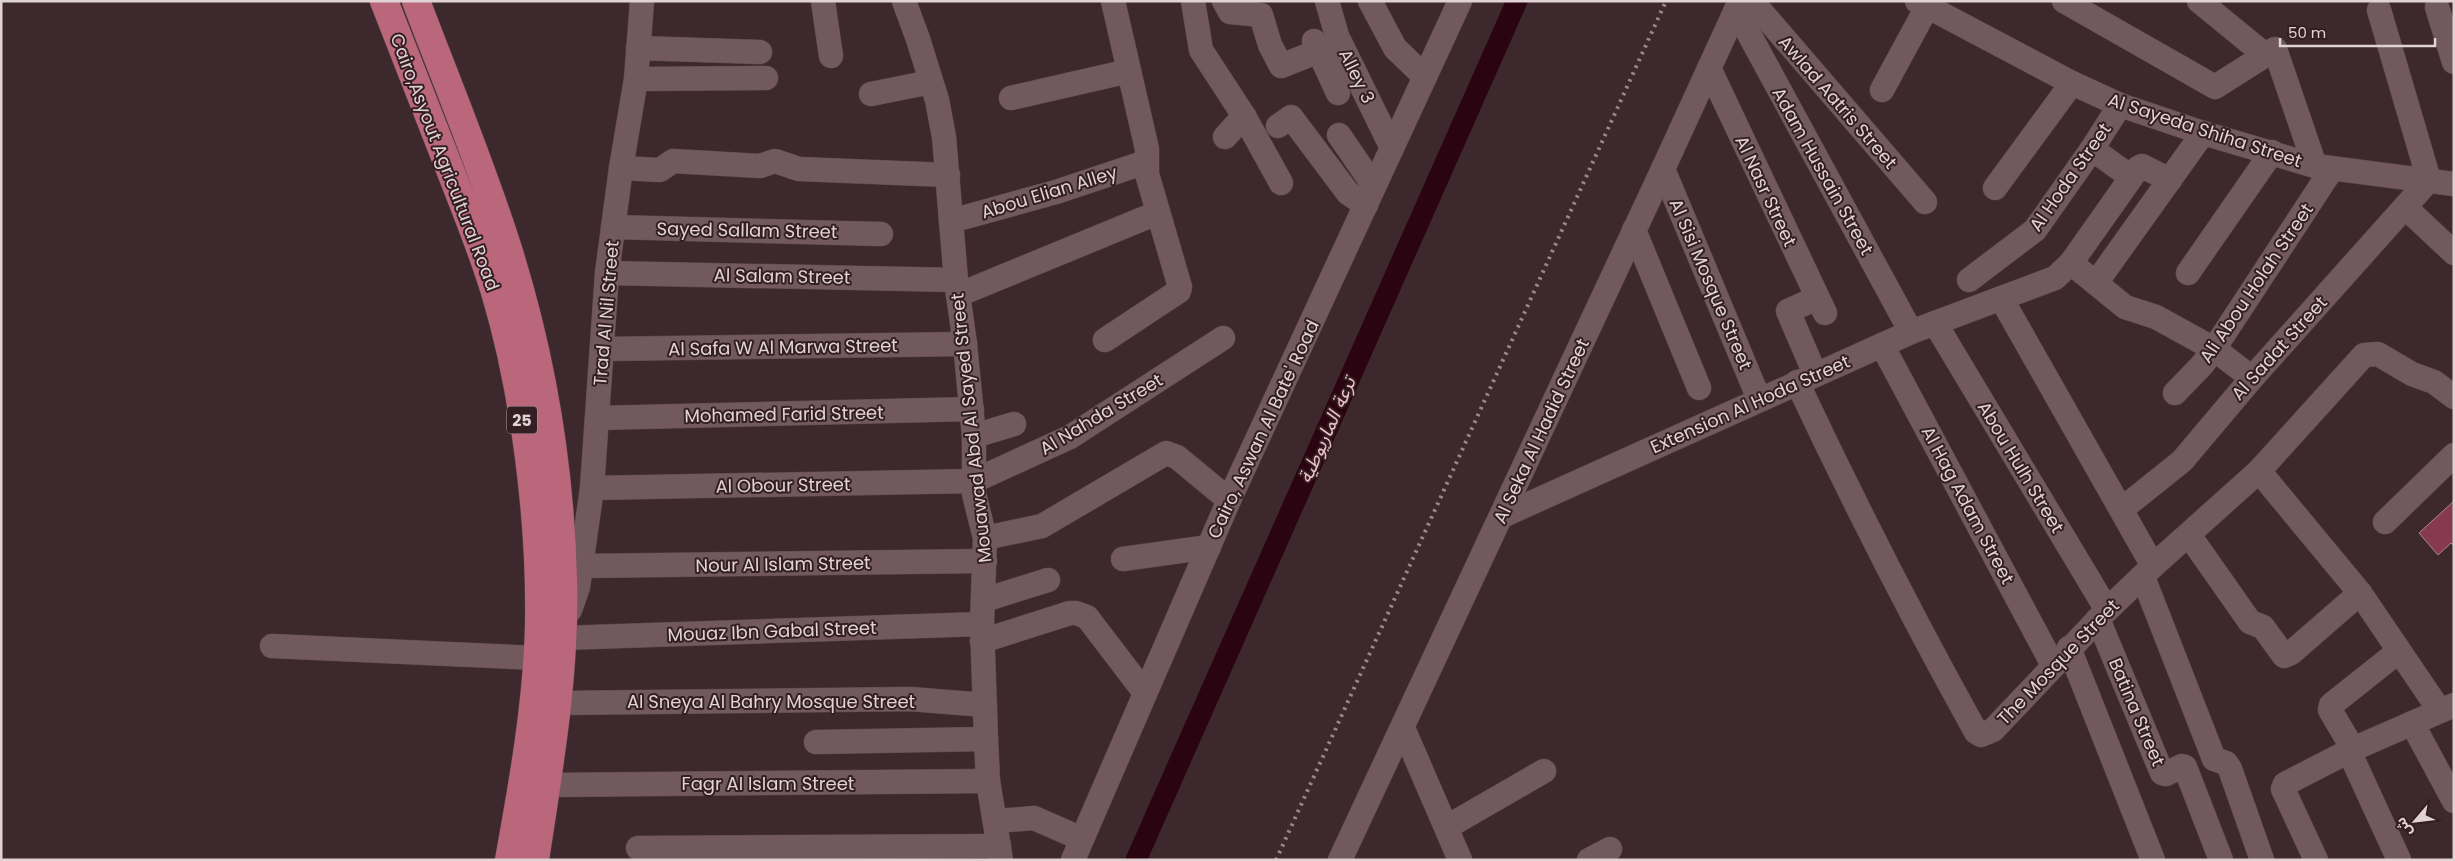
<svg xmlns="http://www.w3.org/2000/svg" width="2455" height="861" font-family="Poppins,'Noto Sans Arabic',sans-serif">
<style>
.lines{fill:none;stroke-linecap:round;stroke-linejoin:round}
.canal{stroke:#2a0410;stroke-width:21}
.building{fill:#87394f;stroke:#a68c91}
.minor-casing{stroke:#59464b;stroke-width:25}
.highway-casing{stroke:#59464b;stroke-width:29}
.minor{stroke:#71595d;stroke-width:24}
.highway{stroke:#ba677b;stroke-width:28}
.rail{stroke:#99888b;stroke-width:4;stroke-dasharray:2.5 5;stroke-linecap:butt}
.labels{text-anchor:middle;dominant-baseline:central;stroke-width:4;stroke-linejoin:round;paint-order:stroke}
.shield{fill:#331e23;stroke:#ad9ca0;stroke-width:1}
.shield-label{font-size:16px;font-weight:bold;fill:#e1d2d5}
.street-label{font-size:18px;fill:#e1d2d5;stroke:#331e23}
.water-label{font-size:19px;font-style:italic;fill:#f1c1cb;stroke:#331e23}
</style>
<rect width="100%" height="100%" fill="#3d282d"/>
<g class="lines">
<!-- canal -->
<path class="canal" d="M1136 860 1517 1"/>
</g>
<!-- building -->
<path class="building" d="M2454 501V546L2451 543 2438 555 2419 533Z"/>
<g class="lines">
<!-- minor casing -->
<g class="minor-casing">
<g id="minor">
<path d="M823 1 831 56"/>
<path d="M904 1 918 39 937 100 944 137 956 280 965 344 974 436V494L985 538 982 624 986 739 988 781 1001 860"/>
<path d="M1193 1 1201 50 1244 116 1281 183"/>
<path d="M1224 1 1230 12 1261 15 1270 45 1281 66 1319 51"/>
<path d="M1327 1 1337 36 1392 148"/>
<path d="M1370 1 1395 48 1425 77"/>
<path d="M1752 1 1925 202"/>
<path d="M1917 1 2072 83 2120 105 2203 133 2315 166 2454 184"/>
<path d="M2064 1 2215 87 2275 49 2315 166"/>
<path d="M2199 1 2264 54"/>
<path d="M2437 7 2454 62"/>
<path d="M1736 10 1911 332"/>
<path d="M1314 41 1338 93"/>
<path d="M638 48 760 52"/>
<path d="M1709 68 1825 313"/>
<path d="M636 79 766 78"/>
<path d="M1882 90 1927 7"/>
<path d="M871 94 931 82"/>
<path d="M1011 98 1129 71"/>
<path d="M1278 126 1291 117 1348 193 1366 205"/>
<path d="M1339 135 1374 186"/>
<path d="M1225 137 1244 116"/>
<path d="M2092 149 2131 177"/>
<path d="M621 168 660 170 673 161 760 166 775 161 799 169 948 175"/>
<path d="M1663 169 1759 399"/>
<path d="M1995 188 2072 83"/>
<path d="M2406 208 2454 253"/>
<path d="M951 221 1056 192 1146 162"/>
<path d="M613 227 881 234"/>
<path d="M1634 230 1699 388"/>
<path d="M2071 263 2125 307 2156 317 2214 349 2252 378"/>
<path d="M607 273 956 280"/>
<path d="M2188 273 2272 152"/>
<path d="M1969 280 2035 230 2092 149 2120 105"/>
<path d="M2096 283 2203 133"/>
<path d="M958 295 1157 213"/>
<path d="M2001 298 2153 566"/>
<path d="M1935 323 2107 610"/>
<path d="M1105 340 1179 291 1180 287 1147 174V149L1113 1"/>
<path d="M1882 345 2053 665"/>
<path d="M602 349 965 344"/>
<path d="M1815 374 1788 311 1817 298"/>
<path d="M1797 382C1853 501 1912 617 1976 732L1981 735 1993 730 2107 610 2153 566 2259 471 2364 355 2378 354 2412 374 2434 382 2454 397"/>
<path d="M2175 393 2202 365 2214 349 2332 169"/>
<path d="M597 418 972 409"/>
<path d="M974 436 1014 424"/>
<path d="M2259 471 2360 593 2440 711"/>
<path d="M592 488 974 481 1070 437 1223 338"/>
<path d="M2122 509 2182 461 2252 378 2429 180 2379 10"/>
<path d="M1502 516 1911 332 2055 278 2071 263 2138 168 2142 166 2170 180"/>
<path d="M2385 522 2454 455"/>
<path d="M2189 535 2250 622 2263 627 2284 656 2291 653 2360 593"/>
<path d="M985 538 1042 526 1166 453 1177 457 1229 500"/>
<path d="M1123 559 1209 547"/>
<path d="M580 566 985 561"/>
<path d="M2143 577 2214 759 2226 763 2230 769 2262 860"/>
<path d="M984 600 1048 580"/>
<path d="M563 619 570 610 578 587 592 488 607 273 621 168 636 79 642 1"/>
<path d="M2098 619 2162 773 2166 774 2182 766 2185 767 2221 860"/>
<path d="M562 638 982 624"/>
<path d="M982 641 1070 613H1076L1087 617 1145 693"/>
<path d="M272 646 537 658"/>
<path d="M2069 648 2153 860"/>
<path d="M557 703 910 699 985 705"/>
<path d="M2412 723 2454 801"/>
<path d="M1403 728 1460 860"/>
<path d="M816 742 986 739"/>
<path d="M2353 749 2330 710 2331 705 2399 651"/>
<path d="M2349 751 2399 860"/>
<path d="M547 785 988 781"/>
<path d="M996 821 1034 818 1082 839"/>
<path d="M1447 827 1544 771"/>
<path d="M638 848 999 846"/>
<path d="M1073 860 1229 500 1460 1"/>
<path d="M1340 860 1663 169 1740 1"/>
<path d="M1589 860 1610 849"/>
<path d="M2316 860 2283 789 2285 784 2353 749 2454 705"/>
</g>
</g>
<!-- highway casing -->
<g class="highway-casing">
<g id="highway">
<path d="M384 1C406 56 427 112 449 167 465 208 482 249 495 292 525 392 541 522 539 626 537 704 523 783 509 860"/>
<path d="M416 1C447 83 481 164 507 246 541 353 560 466 563 578 566 672 549 767 535 860"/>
</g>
</g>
<!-- minor -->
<use href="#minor" class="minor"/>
<!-- highway -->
<use href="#highway" class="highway"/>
<!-- rail -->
<path class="rail" d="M1276 860 1666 1"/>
</g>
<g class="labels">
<!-- shield labels -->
<rect class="shield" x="507" y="406.5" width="30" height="27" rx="4"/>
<g class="shield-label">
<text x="522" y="420">25</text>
</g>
<!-- street labels -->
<g class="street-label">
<text transform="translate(1357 76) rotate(64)">Alley 3</text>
<text transform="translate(1838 102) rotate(49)">Awlad Aatris Street</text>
<text transform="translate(2205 130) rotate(18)">Al Sayeda Shiha Street</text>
<text transform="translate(445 162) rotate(69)">Cairo,Asyout Agricultural Road</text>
<text transform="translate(1823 171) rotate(61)">Adam Hussain Street</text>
<text transform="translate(2070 177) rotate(-55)">Al Hoda Street</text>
<text transform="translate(1766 191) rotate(65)">Al Nasr Street</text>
<text transform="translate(1049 192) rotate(-17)">Abou Elian Alley</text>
<text transform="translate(747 230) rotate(1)">Sayed Sallam Street</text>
<text transform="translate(782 276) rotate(1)">Al Salam Street</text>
<text transform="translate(2256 283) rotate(-56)">Ali Abou Holah Street</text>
<text transform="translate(1711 284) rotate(67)">Al Sisi Mosque Street</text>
<text transform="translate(606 313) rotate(-85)">Trad Al Nil Street</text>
<text transform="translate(783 347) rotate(-1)">Al Safa W Al Marwa Street</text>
<text transform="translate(2279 348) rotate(-48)">Al Sadat Street</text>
<text transform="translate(1750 404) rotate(-24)">Extension Al Hoda Street</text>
<text transform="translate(784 414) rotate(-1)">Mohamed Farid Street</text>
<text transform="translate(1101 414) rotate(-31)">Al Nahda Street</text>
<text transform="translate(971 428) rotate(-96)">Mouawad Abd Al Sayed Street</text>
<text transform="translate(1263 429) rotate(-65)">Cairo, Aswan Al Bate' Road</text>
<text transform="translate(1541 431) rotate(-65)">Al Seka Al Hadid Street</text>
<text transform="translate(2021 467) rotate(59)">Abou Hulh Street</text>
<text transform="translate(783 485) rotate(-1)">Al Obour Street</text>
<text transform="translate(1968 505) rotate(62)">Al Hag Adam Street</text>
<text transform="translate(783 564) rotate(-1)">Nour Al Islam Street</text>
<text transform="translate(772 631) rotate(-2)">Mouaz Ibn Gabal Street</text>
<text transform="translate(2058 662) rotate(-46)">The Mosque Street</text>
<text x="771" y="701">Al Sneya Al Bahry Mosque Street</text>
<text transform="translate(2137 712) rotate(67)">Batina Street</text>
<text x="768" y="783">Fagr Al Islam Street</text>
</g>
<!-- water labels -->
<g class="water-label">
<text transform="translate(1327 430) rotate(-66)">ترعة الماريوطية</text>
</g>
</g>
<!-- border -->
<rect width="2455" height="861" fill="none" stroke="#e1d2d5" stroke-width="5"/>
<!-- north arrow -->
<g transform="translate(2415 821) rotate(242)" stroke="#331e23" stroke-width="4" paint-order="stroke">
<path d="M0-4L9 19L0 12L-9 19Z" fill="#e1d2d5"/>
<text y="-8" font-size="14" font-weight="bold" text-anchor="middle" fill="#e1d2d5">ش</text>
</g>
<!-- scale -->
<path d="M2280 38v8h155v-8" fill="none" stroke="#e1d2d5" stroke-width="2.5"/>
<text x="2288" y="38" font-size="15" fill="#e1d2d5" stroke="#331e23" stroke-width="4" paint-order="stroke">50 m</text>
</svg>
